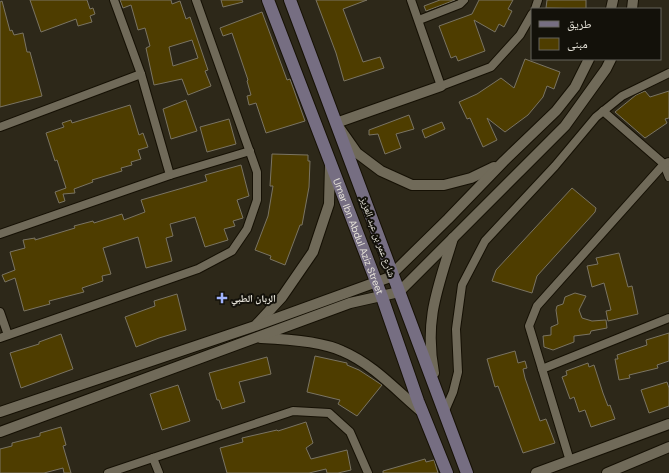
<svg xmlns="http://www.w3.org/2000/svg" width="669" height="473" font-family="'DM Sans','Noto Naskh Arabic',sans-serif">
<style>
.building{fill:#4e3d00;stroke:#7a7463;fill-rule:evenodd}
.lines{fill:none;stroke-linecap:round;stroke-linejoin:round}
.minor-casing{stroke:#151004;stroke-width:10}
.tertiary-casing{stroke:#151004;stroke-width:12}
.secondary-casing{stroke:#151004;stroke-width:14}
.minor{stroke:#706a59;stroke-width:8}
.tertiary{stroke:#706a59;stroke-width:10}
.secondary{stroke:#766e82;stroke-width:12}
.poi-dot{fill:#a0b3fd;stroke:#13110a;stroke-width:1.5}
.labels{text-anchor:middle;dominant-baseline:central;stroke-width:4;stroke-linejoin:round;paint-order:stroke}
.street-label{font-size:10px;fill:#e5e2d8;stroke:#13110a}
.poi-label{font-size:10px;font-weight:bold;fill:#e5e2d8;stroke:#13110a;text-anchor:start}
</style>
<rect width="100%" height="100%" fill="#2d2819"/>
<!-- building -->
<g class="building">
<path d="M30 0H87L90 9 93 8 95 14 90 16 92 22 78 26 76 19 41 32Z"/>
<path d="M120 0H171L172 4 180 1 186 19 190 17 208 70 205 71 211 86 188 95 182 79 154 85 146 48 150 46 145 28 138 30 131 5 123 8ZM192 40 198 58 173 66 169 47Z"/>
<path d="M221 0H242L243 2 223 7Z"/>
<path d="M316 0H367L343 9 363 62 380 57 384 68 344 81 336 53Z"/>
<path d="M440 0H455L426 11 424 6Z"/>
<path d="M479 0H513L508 9 512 11 504 27 499 24 495 32 474 20 485 51 458 61 456 56 451 58 439 26 472 14Z"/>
<path d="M547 0H586V9L546 8Z"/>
<path d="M2 1 10 31 12 30 14 35 23 33 27 52H30L42 96 0 107V2Z"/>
<path d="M262 12 283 69 287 80 290 79 305 121 266 133 256 103 249 105 247 96 251 95 247 81 248 80 232 33 223 36 220 28Z"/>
<path d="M525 59 560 72 554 89 547 86 543 97 528 115 505 132 487 118 497 140 483 147 470 118 467 119 459 102 477 94 501 78 514 88Z"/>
<path d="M645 91 650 97 669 91V118L665 119 667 123 645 138 615 112 636 95Z"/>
<path d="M186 100 197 131 171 139 163 109Z"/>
<path d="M130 105 139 135 143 133 148 147 138 150 141 159 131 162 132 165 121 168 122 171 92 180 93 182 74 189 75 193 63 194 65 201 59 203 55 192 66 188 57 160 55 161 46 133 64 127 62 123 71 120 72 123Z"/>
<path d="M409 115 414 129 396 134 401 148 385 154 378 134 369 135V130Z"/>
<path d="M229 119 236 144 207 152 200 127Z"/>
<path d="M442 122 445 129 425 138 422 130Z"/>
<path d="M272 154 308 155V161H310L309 187 302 225H300L285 265 270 259 271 256 255 250 268 216 273 186H270Z"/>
<path d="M241 165 249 196 237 200 243 218 233 221 235 226 224 229 228 240 205 247 195 217 170 224 173 236 166 238 172 261 146 268 138 237 103 248 111 274 102 276 103 281 82 288 84 292 49 301 50 304 24 311 15 278 5 282 2 275 15 270 10 252 25 248 23 240 35 238V240L75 228 74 226 93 221 94 223 122 214 124 220 145 212 141 200 207 181 205 175Z"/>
<path d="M572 188 596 208 595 212 537 276 532 293 492 281 496 270Z"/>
<path d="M619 253 628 287 632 286 638 314 608 321 606 311 611 310 604 283 592 287 587 266 598 264 596 258Z"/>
<path d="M575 293 586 296 579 310 582 318 592 321 606 320 607 328 591 331 590 334 574 336V342L553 350 544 347 543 336 551 335V327L558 324 556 310 557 306 563 304 565 297Z"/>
<path d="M177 294 186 330 159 338 136 347 125 317 155 306 154 301Z"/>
<path d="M669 333V361L657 365 658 368 629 375 630 378 619 380 615 359H618L617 355 647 345 646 340Z"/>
<path d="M61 334 73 369 21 388 10 353 39 344V342Z"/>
<path d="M515 351 518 363 525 361 527 368 523 369 525 378 540 421 546 419 555 443 523 453 498 386 495 387 487 359Z"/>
<path d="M315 356 347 363V365L359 370 382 385 357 416 338 404 340 400 307 392Z"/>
<path d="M267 357 271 374 239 382 245 402 222 409 219 400H217L209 373Z"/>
<path d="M588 363 589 367 594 365 603 393 608 406 610 405 615 419 591 427 585 410 579 412 574 397 570 399 562 377 567 375 566 371Z"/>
<path d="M667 382 669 388V406L649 413 641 390Z"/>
<path d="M178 385 190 421 162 430 150 394Z"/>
<path d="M306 422 313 443 306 448 311 459 347 450 351 470 338 473H327L326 469 309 473H227L220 448 243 442 242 438 277 430 278 431Z"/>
<path d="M61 427 66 445 63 446 71 473H64L63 468 44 473H0V449L12 446V443L40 436V433Z"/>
<path d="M425 459 426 462 434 460 438 473H383V471Z"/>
</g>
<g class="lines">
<!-- minor casing -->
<g class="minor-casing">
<g id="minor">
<path d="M114 0 141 74 170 175"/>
<path d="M411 0 441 86 491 67 520 35 532 14"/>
<path d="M535 9 538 0"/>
<path d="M419 20 460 4 464 0"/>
<path d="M603 111 664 164 669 177"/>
<path d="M0 127 141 74"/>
<path d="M0 234 170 175 250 151"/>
<path d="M0 312 8 335"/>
<path d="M0 338 198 269 232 251 247 229 257 200V172L196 0"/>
<path d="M542 369 669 318"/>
<path d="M444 413 453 392 458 372 456 329 462 285 485 241 555 166 596 117 622 96 669 73"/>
<path d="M153 458 159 473"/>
<path d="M570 461 529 326 537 306 664 164 669 162"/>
<path d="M108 473 293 411 329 413 350 432 368 473"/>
</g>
</g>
<!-- tertiary casing -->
<g class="tertiary-casing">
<g id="tertiary">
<path d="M611 9 613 0"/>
<path d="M632 9 633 0"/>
<path d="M441 86 336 123 357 153 381 171 412 185H444L471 178 494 167"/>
<path d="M257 324 282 297 313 252 329 204 330 164"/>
<path d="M261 338C285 339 321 341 342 351 373 364 397 391 422 412"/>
<path d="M434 373C424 319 438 288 453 238"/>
<path d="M0 412 255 326 393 276 395 271 448 219 504 161 556 111 575 87 589 59"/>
<path d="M0 432 350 303 399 292 565 126 606 69 611 59"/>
<path d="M536 473 669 424"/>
<path d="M607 473 669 447"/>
</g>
</g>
<!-- secondary casing -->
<g class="secondary-casing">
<g id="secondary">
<path id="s1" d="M268 0 382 297 418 401 447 473"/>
<path d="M290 0 467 473"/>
</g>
</g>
<!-- minor -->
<use href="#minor" class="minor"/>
<!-- tertiary -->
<use href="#tertiary" class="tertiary"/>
<!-- secondary -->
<use href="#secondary" class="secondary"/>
</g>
<!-- markers -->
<path class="poi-dot" d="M220 292h4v4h4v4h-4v4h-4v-4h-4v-4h4z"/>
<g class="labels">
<!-- street labels -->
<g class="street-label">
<text stroke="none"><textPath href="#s1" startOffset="253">Umar Ibn Abdul Aziz Street</textPath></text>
<text transform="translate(378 237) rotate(70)">شارع عمر بن عبد العزيز</text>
</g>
<!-- poi labels -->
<g class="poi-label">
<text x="231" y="298">الربان الطبي</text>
</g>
</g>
<!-- legend -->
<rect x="531" y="8" width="130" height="52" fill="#13110a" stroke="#67655c"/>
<rect x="539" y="21" width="20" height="6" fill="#766e82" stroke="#67655c"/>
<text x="567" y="28" font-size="12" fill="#e5e2d8">طريق</text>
<rect x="539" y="38" width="20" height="12" fill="#4e3d00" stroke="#67655c"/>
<text x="567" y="48" font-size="12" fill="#e5e2d8">مبنى</text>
</svg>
